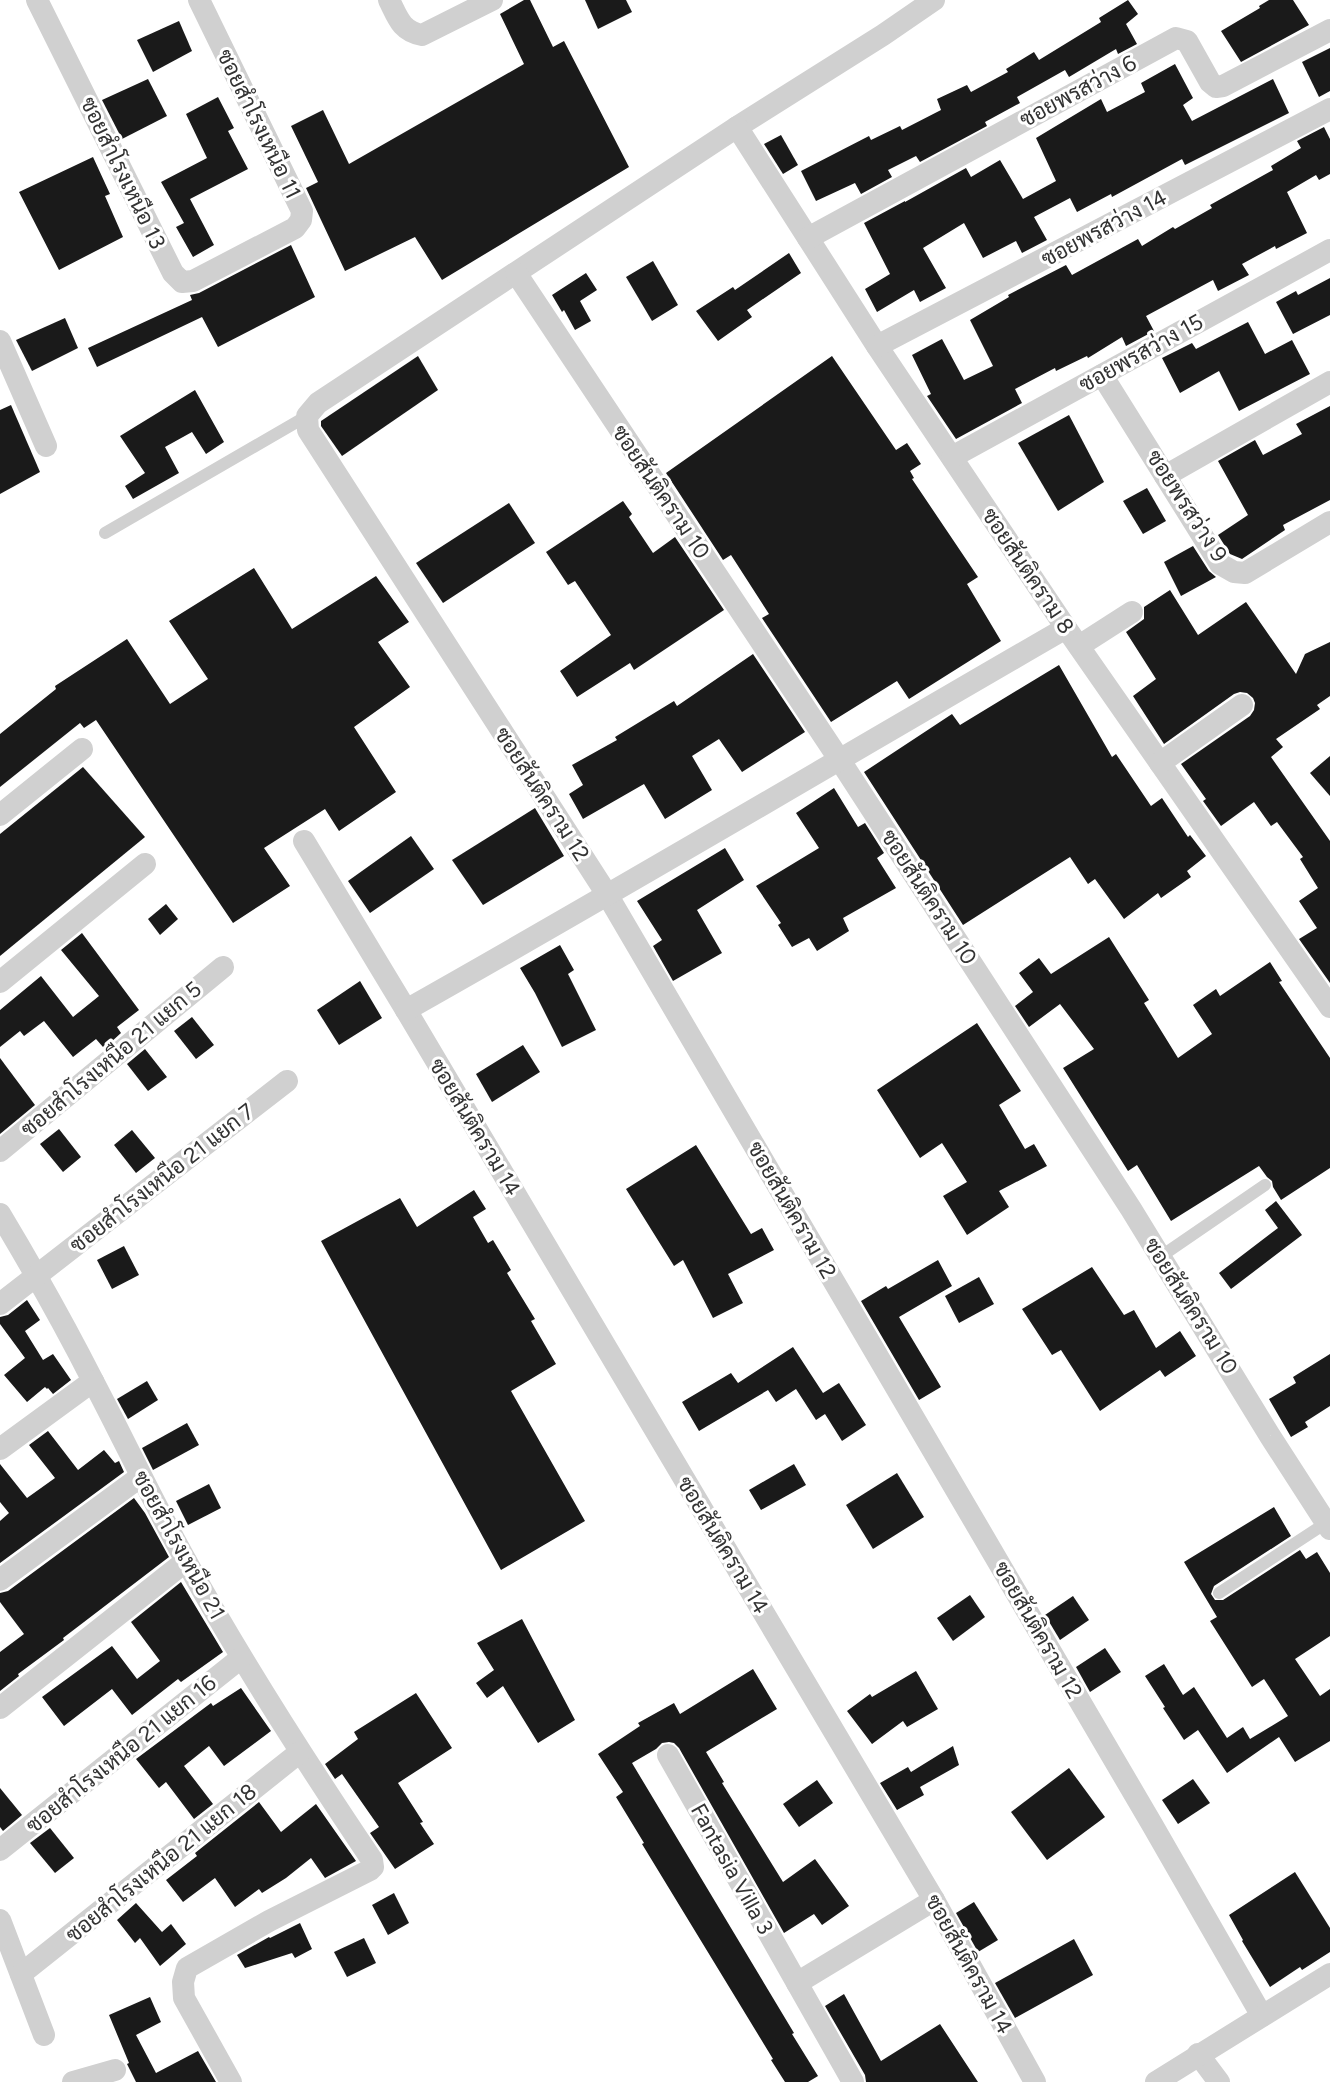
<svg xmlns="http://www.w3.org/2000/svg" width="1330" height="2082" font-family="Figtree,Sarabun,sans-serif">
<style>
.building{fill:#1a1a1a}
.lines{fill:none;stroke-linecap:round;stroke-linejoin:round}
.service{stroke:#d0d0d0;stroke-width:12}
.minor{stroke:#d0d0d0;stroke-width:22}
.labels{text-anchor:middle;dominant-baseline:central;stroke-width:6;stroke-linejoin:round;paint-order:stroke}
.street-label{font-size:22px;fill:#333;stroke:#fff}
</style>
<rect width="100%" height="100%" fill="#fff"/>
<!-- building -->
<g class="building">
<path d="M524 0H530L553 47 564 41 629 167 442 280 415 237 345 271 306 188 318 182 291 126 323 110 349 164 524 64 500 14Z"/>
<path d="M585 0H626L632 12 598 29Z"/>
<path d="M1128 0 1138 14 1126 24 1137 44 1118 54 1116 49 1069 77 1065 70 1017 97 1020 103 985 122 987 126 920 162 916 156 888 170 892 177 861 194 855 183 816 201 801 171 869 136 871 140 900 126 902 130 941 110 937 99 967 85 971 92 1008 72 1006 69 1034 52 1039 60 1101 22 1099 18Z"/>
<path d="M1269 0H1293L1309 25 1241 62 1221 31 1260 8 1259 6Z"/>
<path d="M179 21 192 51 153 72 137 40Z"/>
<path d="M1330 48V91L1319 97 1302 62Z"/>
<path d="M1175 64 1193 98 1183 105 1192 121 1273 79 1289 113 1185 165 1182 159 1112 197 1111 194 1077 212 1070 198 1034 217 1047 240 1022 253 1016 241 983 258 964 223 923 248 946 288 920 302 914 290 877 312 865 289 890 274 864 223 905 201V202L966 168 971 177 1000 160 1023 199 1056 181 1036 138 1101 99 1107 112 1145 92 1141 83Z"/>
<path d="M148 79 167 116 122 139 102 100Z"/>
<path d="M218 97 234 128 228 131 248 169 190 199 214 245 193 257 176 227 184 223 161 182 207 158 186 114Z"/>
<path d="M1324 127 1330 139V174L1319 180 1316 175 1287 192 1307 233 1276 249 1275 246 1242 264 1249 275 1218 291 1213 280 1146 316 1154 331 1126 346 1122 337 1088 358 1087 356 1056 371 1055 368 1015 389 1022 403 956 439 927 396 931 394 912 355 942 339 964 380 993 366 970 320 1009 297 1008 295 1066 265 1072 275 1138 239 1142 246 1173 227 1175 229 1212 208 1210 205 1273 170 1271 166 1301 148 1297 141Z"/>
<path d="M781 135 798 165 783 174 764 144Z"/>
<path d="M93 157 110 194 105 196 123 237 59 270 19 192Z"/>
<path d="M291 245 315 297 218 347 202 317 97 367 88 348 192 300 190 295 199 293Z"/>
<path d="M789 253 801 273 747 310 752 317 718 341 696 311 733 287 735 290Z"/>
<path d="M653 261 678 305 652 321 626 277Z"/>
<path d="M586 273 597 290 580 301 591 321 575 330 564 310 562 312 552 295Z"/>
<path d="M1330 278V315L1293 334 1276 302 1296 291 1298 295Z"/>
<path d="M65 318 78 348 32 371 16 340Z"/>
<path d="M1248 322 1265 354 1292 340 1310 374 1239 411 1219 371 1180 393 1162 358 1192 343 1196 349Z"/>
<path d="M418 356 438 390 342 456 321 426V421Z"/>
<path d="M832 356 896 450 907 443 921 464 910 471 914 478 912 479 978 577 967 584 1001 641 909 699 897 681 831 722 762 618 769 614 731 555 723 560 666 473Z"/>
<path d="M195 390 224 442 206 454 192 432 165 447 179 473 133 499 125 486 145 473 120 436Z"/>
<path d="M11 405 40 472 0 494V410Z"/>
<path d="M1330 406V500L1283 525 1285 530 1242 559 1230 554 1218 535 1248 515 1218 461 1255 440 1263 455 1302 434 1296 424Z"/>
<path d="M1069 415 1104 482 1058 511 1018 443Z"/>
<path d="M1147 488 1166 521 1143 534 1123 501Z"/>
<path d="M623 501 632 514 629 517 653 553 675 537 724 610 634 670 630 663 577 697 560 671 611 635 575 581 568 585 546 552Z"/>
<path d="M509 503 535 543 443 603 416 563Z"/>
<path d="M1193 546 1209 571 1216 577 1181 596 1164 562Z"/>
<path d="M254 568 292 629 376 576 409 622 378 642 410 687 354 727 396 792 339 831 325 809 264 848 290 886 233 923 96 720 84 728 80 723 0 787V734L56 689 55 686 127 639 170 704 208 679 169 621Z"/>
<path d="M1170 590 1198 635 1246 602 1296 674 1305 654 1330 642V696L1317 705 1320 709 1276 739 1283 747 1271 757 1330 841V983L1299 939 1317 928 1299 901 1318 888 1300 859 1303 857 1277 822 1271 826 1254 802 1221 826 1203 801 1206 799 1181 764 1250 716 1254 710 1255 703 1253 698 1247 693 1240 692 1234 694 1164 744 1133 696 1156 679 1126 632 1144 619V607Z"/>
<path d="M753 654 805 732 742 772 719 739 692 756 712 790 665 819 644 784 583 819 569 794 583 785 572 765 617 740 615 737 674 701 677 706Z"/>
<path d="M1059 665 1112 757 1116 754 1151 806 1162 798 1188 837 1190 835 1206 856 1187 871 1191 877 1161 898 1158 893 1124 919 1095 879 1088 884 1070 857 963 925 864 772 952 714 960 725Z"/>
<path d="M1330 756V796L1310 773Z"/>
<path d="M83 767 145 837 0 956V834Z"/>
<path d="M834 788 858 827 865 823 884 853 877 858 896 888 843 918 849 931 817 951 809 938 792 947 778 925 781 923 756 886 819 848 796 813Z"/>
<path d="M535 808 564 856 483 905 452 860Z"/>
<path d="M411 836 434 869 370 913 348 881Z"/>
<path d="M725 848 744 880 697 910 722 953 673 981 653 946 662 940 637 901Z"/>
<path d="M166 904 178 919 160 935 148 919Z"/>
<path d="M82 933 139 1010 117 1027 121 1033 110 1043 103 1047 96 1039 73 1057 44 1021 24 1036 20 1031 0 1047V1010L41 976 73 1017 99 996 61 950Z"/>
<path d="M1109 937 1149 1000 1144 1003 1178 1058 1212 1034 1193 1005 1216 989 1220 996 1270 962 1282 981 1279 982 1330 1058V1168L1281 1200 1273 1187 1272 1181 1267 1177 1259 1166 1171 1221 1137 1165 1128 1171 1063 1068 1094 1049 1060 1004 1029 1027 1015 1006 1033 992 1019 973 1039 958 1051 974Z"/>
<path d="M560 945 574 970 568 974 596 1030 562 1047 535 993 520 968Z"/>
<path d="M360 981 382 1018 339 1045 317 1010Z"/>
<path d="M192 1017 214 1045 196 1059 174 1031Z"/>
<path d="M977 1023 1021 1091 999 1105 1025 1149 1034 1144 1047 1166 999 1191 1009 1207 967 1235 943 1196 967 1182 942 1143 920 1158 877 1090Z"/>
<path d="M523 1045 540 1072 492 1102 476 1074Z"/>
<path d="M145 1049 167 1077 148 1091 127 1064Z"/>
<path d="M0 1058 35 1105 0 1134Z"/>
<path d="M59 1129 81 1157 63 1172 40 1144Z"/>
<path d="M132 1130 155 1158 136 1173 114 1145Z"/>
<path d="M696 1145 751 1234 762 1228 774 1250 728 1274 743 1303 713 1318 683 1260 674 1266 626 1189Z"/>
<path d="M474 1190 486 1209 473 1217 488 1243 493 1240 511 1270 507 1273 535 1319 531 1321 556 1364 511 1391 585 1521 501 1570 321 1241 400 1198 417 1227Z"/>
<path d="M1276 1201 1302 1235 1231 1289 1219 1273 1278 1228 1265 1210Z"/>
<path d="M124 1246 139 1275 112 1289 97 1260Z"/>
<path d="M938 1260 952 1286 899 1317 941 1387 919 1400 861 1301 886 1286 888 1289Z"/>
<path d="M1092 1267 1124 1315 1134 1310 1156 1348 1180 1331 1196 1356 1165 1377 1160 1370 1100 1411 1061 1350 1052 1355 1022 1309Z"/>
<path d="M979 1277 994 1304 959 1323 945 1296Z"/>
<path d="M27 1300 40 1320 25 1331 43 1360 53 1354 71 1380 53 1394 48 1388 47 1389 45 1387 27 1402 4 1375 25 1358 0 1324V1317L8 1315Z"/>
<path d="M793 1347 823 1393 839 1383 866 1425 842 1441 825 1414 816 1420 796 1389 776 1402 768 1390 699 1431 682 1402 731 1373 738 1383Z"/>
<path d="M1330 1354V1406L1305 1422 1308 1427 1291 1437 1269 1399 1296 1383 1293 1377Z"/>
<path d="M147 1381 158 1400 128 1419 117 1399Z"/>
<path d="M187 1423 199 1445 153 1470 142 1448Z"/>
<path d="M48 1431 78 1470 104 1450 115 1463 119 1461 124 1472 0 1563V1521L9 1513 0 1502V1464L27 1498 55 1478 29 1445Z"/>
<path d="M794 1464 806 1485 761 1510 749 1490Z"/>
<path d="M897 1473 924 1517 873 1549 846 1505Z"/>
<path d="M209 1484 221 1508 188 1525 176 1501Z"/>
<path d="M134 1498 145 1513 169 1557 84 1622 63 1638 64 1640 18 1674 19 1676 0 1691V1652L24 1634 0 1602V1593L8 1591Z"/>
<path d="M1274 1507 1291 1536 1214 1586 1211 1594 1215 1600H1223L1300 1550 1306 1559 1317 1552 1330 1573V1636L1295 1659 1320 1696 1330 1689V1741L1295 1762 1279 1737 1227 1773 1198 1730 1184 1740 1163 1708 1165 1707 1145 1676 1164 1664 1183 1695 1194 1687 1227 1738 1243 1727 1250 1739 1288 1716 1264 1679 1252 1687 1210 1621 1217 1617 1184 1562Z"/>
<path d="M181 1582 223 1652 181 1682 178 1679 132 1715 112 1689 64 1726 42 1697 112 1646 137 1679 160 1661 131 1622Z"/>
<path d="M970 1595 985 1617 953 1641 937 1618Z"/>
<path d="M1073 1596 1089 1620 1060 1640 1045 1615Z"/>
<path d="M522 1619 575 1720 538 1743 503 1686 487 1698 476 1683 494 1670 477 1643Z"/>
<path d="M1105 1648 1121 1672 1090 1692 1076 1667Z"/>
<path d="M753 1669 777 1709 706 1752 724 1782 722 1783 783 1882 815 1859 849 1906 822 1925 814 1914 784 1933 679 1748 674 1743 669 1742 662 1743 656 1749 632 1763 794 2033 792 2034 818 2076 808 2082H785L771 2060 773 2059 642 1844 644 1843 616 1797 623 1792 598 1754 640 1726 638 1723 674 1703 680 1714Z"/>
<path d="M916 1671 938 1709 907 1727 903 1721 872 1744 847 1711 870 1694 872 1697Z"/>
<path d="M241 1688 271 1731 224 1766 209 1746 184 1766 213 1804 194 1819 166 1782 159 1788 136 1759 211 1703 213 1706Z"/>
<path d="M416 1693 452 1748 398 1783 423 1822 420 1823 434 1844 395 1869 370 1833 379 1827 342 1774 335 1779 325 1764 358 1739 354 1732Z"/>
<path d="M953 1746 959 1765 920 1787 924 1795 897 1810 880 1783 908 1767 911 1772Z"/>
<path d="M1069 1768 1105 1817 1047 1860 1011 1812Z"/>
<path d="M1193 1779 1210 1803 1178 1824 1162 1800Z"/>
<path d="M817 1780 833 1803 799 1827 783 1804Z"/>
<path d="M0 1788 22 1815 3 1831 0 1827Z"/>
<path d="M259 1802 281 1832 316 1804 356 1861 325 1878 311 1858 286 1878 262 1893 259 1889 235 1907 215 1878 183 1902 166 1880 197 1856 195 1853Z"/>
<path d="M50 1828 74 1858 55 1873 30 1843Z"/>
<path d="M1295 1872 1330 1928V1952L1302 1970 1300 1967 1270 1987 1242 1941 1243 1940 1229 1915Z"/>
<path d="M394 1893 409 1923 388 1935 372 1905Z"/>
<path d="M974 1902 998 1940 978 1952 956 1913Z"/>
<path d="M136 1903 162 1932 171 1924 186 1944 160 1966 140 1938 135 1943 117 1920Z"/>
<path d="M300 1923 312 1949 295 1958 292 1953 245 1968 237 1955 269 1937 270 1938Z"/>
<path d="M364 1938 376 1963 347 1977 334 1952Z"/>
<path d="M1074 1939 1093 1975 1015 2018 995 1983Z"/>
<path d="M844 1994 881 2061 940 2024 978 2082H866L865 2075 825 2006Z"/>
<path d="M150 1997 161 2022 136 2035 156 2073 198 2051 216 2082H136L127 2064 129 2063 109 2015Z"/>
</g>
<g class="lines">
<!-- service -->
<g class="service">
<path d="M105 533 307 416"/>
<path d="M1160 1257 1265 1185"/>
<path d="M1219 1593 1326 1523"/>
</g>
<!-- minor -->
<g class="minor">
<path d="M37 0 173 273 182 282 193 281 295 228 301 220 302 211 199 0"/>
<path d="M389 0C398 18 401 31 422 35L492 0"/>
<path d="M934 0 883 35 737 127 318 403 307 416 308 430 608 896 1153 1826 1262 2016"/>
<path d="M737 127 877 346 1066 628 1330 1007"/>
<path d="M808 238 1176 38 1187 41 1210 82 1216 87 1223 86 1330 30"/>
<path d="M516 273 839 759 1131 1209 1270 1436 1330 1529"/>
<path d="M0 341 46 446"/>
<path d="M877 346 1330 109"/>
<path d="M1102 375 1220 564 1234 572 1245 573 1330 522"/>
<path d="M952 457 1330 250"/>
<path d="M1165 476 1330 382"/>
<path d="M1079 646 1132 612"/>
<path d="M1160 763 1242 705"/>
<path d="M0 815 82 749"/>
<path d="M304 841 406 1010 934 1900 1035 2082"/>
<path d="M0 982 145 864"/>
<path d="M406 1010C628 885 846 755 1066 628"/>
<path d="M0 1151 223 967"/>
<path d="M0 1214C33 1269 64 1324 93 1381 124 1440 152 1500 185 1559 242 1663 306 1762 372 1860L373 1867 370 1870 269 1921 187 1968 183 1982 184 1998 231 2082"/>
<path d="M0 1304 287 1081"/>
<path d="M0 1449 93 1381"/>
<path d="M0 1580 140 1477"/>
<path d="M0 1708 186 1561"/>
<path d="M668 1755 853 2082"/>
<path d="M0 1850 241 1658"/>
<path d="M0 1920 44 2035"/>
<path d="M21 1974 300 1752"/>
<path d="M797 1983 934 1900"/>
<path d="M1198 2054 1219 2082"/>
<path d="M73 2082 115 2070"/>
<path d="M1156 2082 1330 1974"/>
</g>
</g>
<g class="labels">
<!-- street labels -->
<g class="street-label">
<text transform="translate(1078 91) rotate(-28)">ซอยพรสว่าง 6</text>
<text transform="translate(259 124) rotate(64)">ซอยสำโรงเหนือ 11</text>
<text transform="translate(123 173) rotate(64)">ซอยสำโรงเหนือ 13</text>
<text transform="translate(1104 228) rotate(-28)">ซอยพรสว่าง 14</text>
<text transform="translate(1141 353) rotate(-29)">ซอยพรสว่าง 15</text>
<text transform="translate(661 492) rotate(56)">ซอยสันติคราม 10</text>
<text transform="translate(1187 506) rotate(57)">ซอยพรสว่าง 9</text>
<text transform="translate(1028 571) rotate(56)">ซอยสันติคราม 8</text>
<text transform="translate(542 794) rotate(57)">ซอยสันติคราม 12</text>
<text transform="translate(929 897) rotate(57)">ซอยสันติคราม 10</text>
<text transform="translate(111 1059) rotate(-40)">ซอยสำโรงเหนือ 21 แยก 5</text>
<text transform="translate(475 1127) rotate(59)">ซอยสันติคราม 14</text>
<text transform="translate(162 1178) rotate(-38)">ซอยสำโรงเหนือ 21 แยก 7</text>
<text transform="translate(792 1210) rotate(60)">ซอยสันติคราม 12</text>
<text transform="translate(1191 1306) rotate(58)">ซอยสันติคราม 10</text>
<text transform="translate(179 1545) rotate(61)">ซอยสำโรงเหนือ 21</text>
<text transform="translate(723 1545) rotate(59)">ซอยสันติคราม 14</text>
<text transform="translate(1038 1630) rotate(60)">ซอยสันติคราม 12</text>
<text transform="translate(121 1754) rotate(-39)">ซอยสำโรงเหนือ 21 แยก 16</text>
<text transform="translate(161 1863) rotate(-39)">ซอยสำโรงเหนือ 21 แยก 18</text>
<text transform="translate(732 1869) rotate(61)">Fantasia Villa 3</text>
<text transform="translate(969 1964) rotate(61)">ซอยสันติคราม 14</text>
</g>
</g>
</svg>
